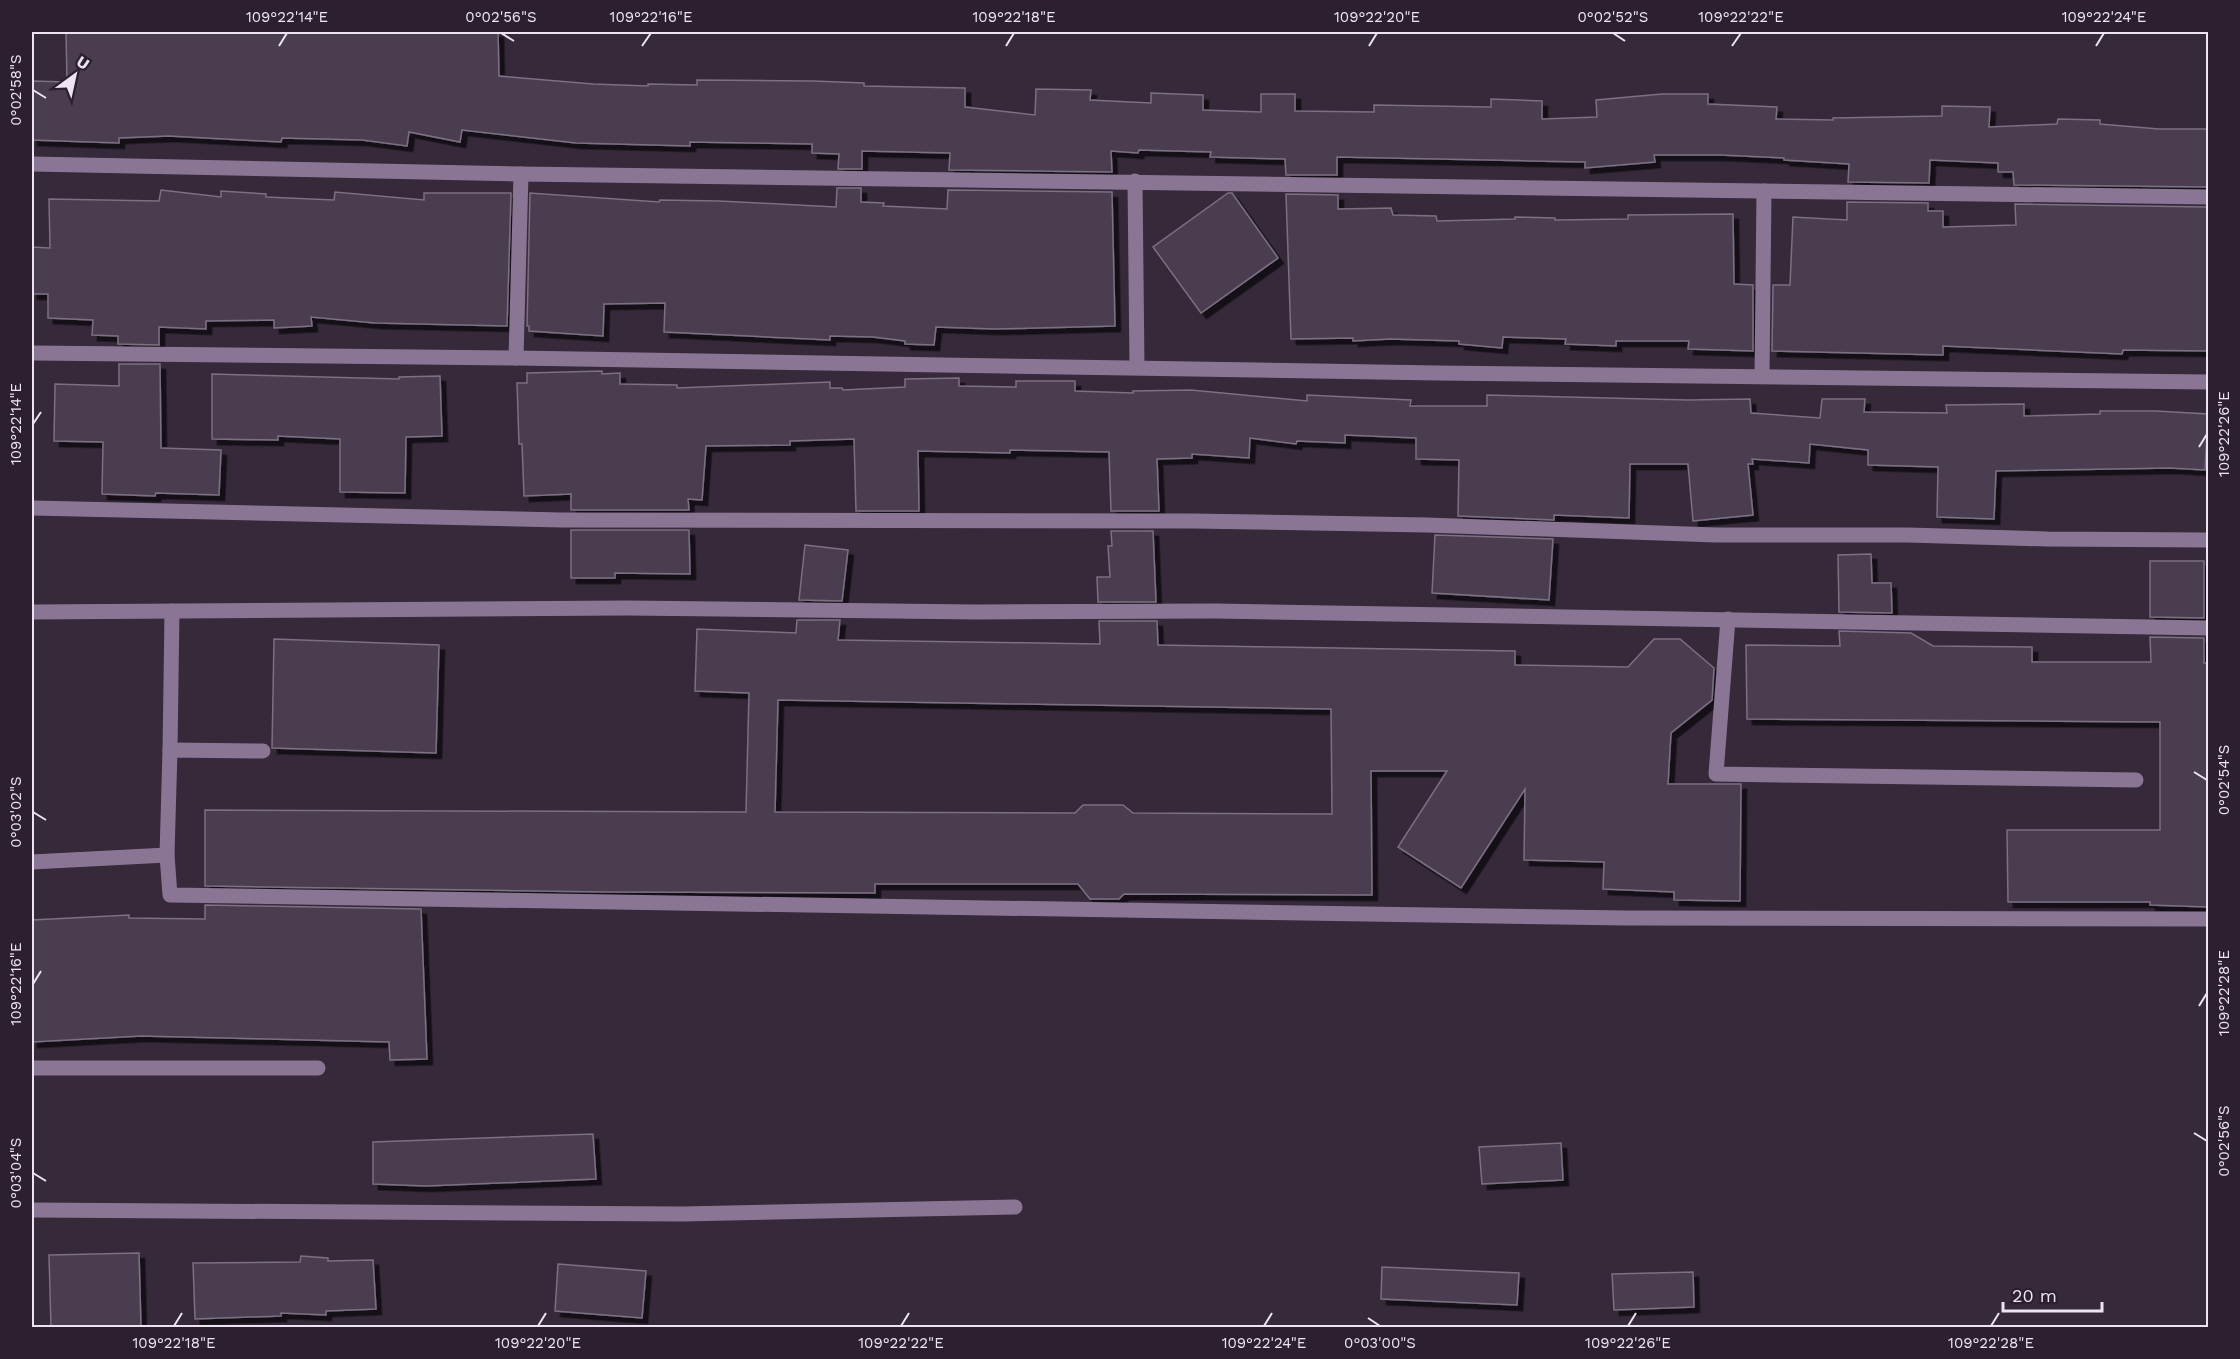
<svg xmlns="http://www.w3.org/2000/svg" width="2240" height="1359" font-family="'Work Sans',sans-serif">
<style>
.building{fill:#4a3e50;stroke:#7c6f83;stroke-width:1.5;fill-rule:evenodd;filter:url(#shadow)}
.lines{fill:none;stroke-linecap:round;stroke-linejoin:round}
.minor{stroke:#8b7595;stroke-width:15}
.ticks{fill:none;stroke:#ece4f0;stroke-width:2}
.neatline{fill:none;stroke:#ece4f0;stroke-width:2}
.ticks-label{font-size:15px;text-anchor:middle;fill:#ece4f0}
</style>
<defs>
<filter id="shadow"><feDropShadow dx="5.5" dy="5.5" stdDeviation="0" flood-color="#0009"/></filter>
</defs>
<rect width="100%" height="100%" fill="#35293a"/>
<!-- building -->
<g class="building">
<path d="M66 32H498L499 76 593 84 648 86V84L697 85V80L814 81 864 83V86L965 88V107L1035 115 1036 89 1091 90 1090 100 1151 103V93L1203 95V110L1261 112V94H1295V111L1374 112V105L1491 107V99L1542 101V119L1597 117 1596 100 1662 94H1708V104L1777 107 1776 119 1833 120V118L1942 116V106L1990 107 1989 127 2057 124 2058 119 2100 120V124L2159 129H2208V187L2014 185 2013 172H1998V163L1930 160 1929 183 1848 182 1849 164 1784 160V158L1720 155H1654L1655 162 1585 168V162L1337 157V175H1286L1285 159 1210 157 1211 152 1139 150 1138 153 1111 151 1112 172 949 170 950 153 862 151V169H838L839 154 812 153V144L690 142V146L576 143 462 130 460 142 409 132 407 146 362 140 282 138 281 142 169 136 119 138V143L32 140V81L67 82Z"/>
<path d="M837 188H861V202L884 203 883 206 947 209 948 190 1112 192 1115 326 994 329 936 327 934 345 905 344V341L873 337 830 336V340L664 332 665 303 604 304 603 336 529 331V326H527L530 193 659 202 660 200 719 201 836 207Z"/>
<path d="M161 190 221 197V191L266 194V197L334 200 335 192 424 200V193H511L507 326 375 323 311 317 312 326 274 328V320L206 321V329L159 327V345L118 344V336L92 335 93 320 48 318V294H32V247L50 248 49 199 159 201Z"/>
<path d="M1228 193H1232L1278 258 1201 313 1153 247Z"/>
<path d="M1286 194 1338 195V209L1391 208 1393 215 1436 216 1437 221 1515 219V217L1555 218V220L1628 219V215L1733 214 1734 284 1753 285V351L1688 349 1689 341H1616V346L1565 344 1566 339 1503 337 1502 348 1459 344V341L1390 339 1353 341V338L1291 339Z"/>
<path d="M1847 202 1928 203V211H1943V227L2016 225 2015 204 2208 207V351L2123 350 2122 354 1943 346V355L1772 351 1773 285H1790L1793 217 1847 220Z"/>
<path d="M119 364H160L161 448 221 450 219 495 156 493 155 496 102 494 103 442 54 441 55 384 119 386Z"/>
<path d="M602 371V374L620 373V384L677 385V388L830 382V388H842L843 390 905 387V379L959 378V386L1016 387V381H1075V391L1133 393V391L1191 390 1307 401V395L1411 400 1410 406H1487V395L1688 400 1750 399 1751 413 1820 418 1822 399H1865L1864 412 1947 413 1946 405 2024 404V416L2100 414V411H2156L2208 414 2205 470 2170 468 1996 471 1994 519 1937 517 1938 467 1868 465V450L1810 444 1809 463 1752 459 1753 464H1748L1753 515 1693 521 1688 464H1630L1629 518 1554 515V520L1458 516 1459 460 1416 459V438L1345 435V443L1297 441 1296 444 1250 438 1249 458 1192 454V458L1157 459 1159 511H1111L1109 452 1010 450V453L918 451 919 511H856L854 439 790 441V445L706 446 702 500 688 499 689 510H571V494L524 496 522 444H519L517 383H527V373Z"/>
<path d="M212 374 399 379V377L440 376 442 436 406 437 405 493 340 492V439L278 436V440L212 439Z"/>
<path d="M571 530H689L690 574 615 573V578H571Z"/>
<path d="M1111 531H1153L1156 602H1098L1097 577H1110L1108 546H1112Z"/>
<path d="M1435 535 1553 539 1549 600 1432 593Z"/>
<path d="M805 545 848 550 842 601 799 600Z"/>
<path d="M1871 554 1872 583H1891L1892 613 1839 612 1838 555Z"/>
<path d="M2150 561H2204V618L2150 617Z"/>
<path d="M797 620H840L838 640 1100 644 1099 621H1157L1158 645 1515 651V665L1628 667 1654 639H1680L1714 668 1712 700 1671 733 1668 784H1741L1740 901 1674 900V892L1603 889 1604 862 1524 860 1525 789 1461 888 1398 847 1447 771H1371L1372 895 1124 894 1119 899H1090L1078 884H875V893L606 892 205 886V810L746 812 749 693 695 691 697 629 796 633ZM778 700 1331 709 1332 814 1133 813 1123 805H1083L1075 813 775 812Z"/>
<path d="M1839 631 1911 633 1933 646 2032 647V662H2151L2150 637 2204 638V663H2208V907L2150 905V902H2008L2007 830H2160V722L1747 719 1746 645 1840 646Z"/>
<path d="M274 639 439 645 436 753 272 748Z"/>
<path d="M205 905 421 909 427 1059 390 1060 389 1042 141 1036 32 1042V920L129 915V918L205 919Z"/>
<path d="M593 1134 596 1179 426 1186 373 1184V1142Z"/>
<path d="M1561 1143 1563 1180 1482 1184 1479 1147Z"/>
<path d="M139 1253 141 1328H51L49 1255Z"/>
<path d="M301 1256 328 1258V1261L373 1260 376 1309 326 1311V1315L281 1313V1316L195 1319 193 1263 300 1262Z"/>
<path d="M558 1264 646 1271 642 1318 555 1311Z"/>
<path d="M1382 1267 1519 1273 1517 1305 1381 1299Z"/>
<path d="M1693 1272 1694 1307 1614 1310 1612 1274Z"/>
</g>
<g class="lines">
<!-- minor -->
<g class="minor">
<path d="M32 164 521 174 2208 197"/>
<path d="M1135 181 1137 367"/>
<path d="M32 353 516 358 1438 373 2208 382"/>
<path d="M516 358 521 174"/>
<path d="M1762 376 1764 191"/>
<path d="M32 508 561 520 1193 521 1427 525 1716 535H1908L2047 539 2208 540"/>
<path d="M32 612 627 608 976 612 1216 611 2208 628"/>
<path d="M1728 619 1716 774 2136 780"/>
<path d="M170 750 172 611"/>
<path d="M167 855 170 895 1625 918 2208 919"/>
<path d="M32 862 167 855 170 750 263 751"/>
<path d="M32 1068H318"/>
<path d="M32 1210 683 1214 1015 1207"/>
</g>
</g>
<!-- ticks -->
<path class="ticks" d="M501 33 514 41M1613 33 1625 41M279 46 287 33M642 46 651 33M1006 46 1014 33M1369 46 1377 33M1732 46 1741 33M2096 46 2104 33M33 90 46 98M33 424 41 412M2199 447 2207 434M2194 772 2207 780M33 812 46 820M33 984 41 971M2199 1006 2207 993M2194 1133 2207 1141M33 1173 46 1181M1368 1318 1380 1326M174 1326 182 1313M538 1326 546 1313M901 1326 909 1313M1264 1326 1272 1313M1628 1326 1636 1313M1991 1326 1999 1313"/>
<!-- border -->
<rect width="2240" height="1359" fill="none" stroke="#2b1f30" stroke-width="66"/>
<!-- north arrow -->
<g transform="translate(75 75) rotate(33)" stroke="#2b1f30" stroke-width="4.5" paint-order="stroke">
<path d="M0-4.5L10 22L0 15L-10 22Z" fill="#ece4f0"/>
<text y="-9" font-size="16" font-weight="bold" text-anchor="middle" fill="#ece4f0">U</text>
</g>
<!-- scale -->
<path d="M2003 1302v9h99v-9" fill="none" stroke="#ece4f0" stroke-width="3"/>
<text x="2012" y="1302" font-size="18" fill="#ece4f0" stroke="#2b1f30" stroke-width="4.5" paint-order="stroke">20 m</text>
<rect x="33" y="33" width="2174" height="1293" class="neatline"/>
<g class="ticks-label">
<text x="287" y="22">109°22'14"E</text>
<text x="501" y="22">0°02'56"S</text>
<text x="651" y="22">109°22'16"E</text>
<text x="1014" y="22">109°22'18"E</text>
<text x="1377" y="22">109°22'20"E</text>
<text x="1613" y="22">0°02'52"S</text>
<text x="1741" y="22">109°22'22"E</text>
<text x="2104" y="22">109°22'24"E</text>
<text transform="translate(16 90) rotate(-90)" y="5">0°02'58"S</text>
<text transform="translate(16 424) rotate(-90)" y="5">109°22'14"E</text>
<text transform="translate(2224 434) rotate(-90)" y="5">109°22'26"E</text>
<text transform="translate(2224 780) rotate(-90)" y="5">0°02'54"S</text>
<text transform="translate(16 812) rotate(-90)" y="5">0°03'02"S</text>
<text transform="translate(16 984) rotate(-90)" y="5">109°22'16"E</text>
<text transform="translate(2224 993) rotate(-90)" y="5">109°22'28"E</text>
<text transform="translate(2224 1141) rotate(-90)" y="5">0°02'56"S</text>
<text transform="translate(16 1173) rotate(-90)" y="5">0°03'04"S</text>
<text x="174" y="1348">109°22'18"E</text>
<text x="538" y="1348">109°22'20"E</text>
<text x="901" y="1348">109°22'22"E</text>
<text x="1264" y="1348">109°22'24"E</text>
<text x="1380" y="1348">0°03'00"S</text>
<text x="1628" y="1348">109°22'26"E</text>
<text x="1991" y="1348">109°22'28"E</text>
</g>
</svg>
